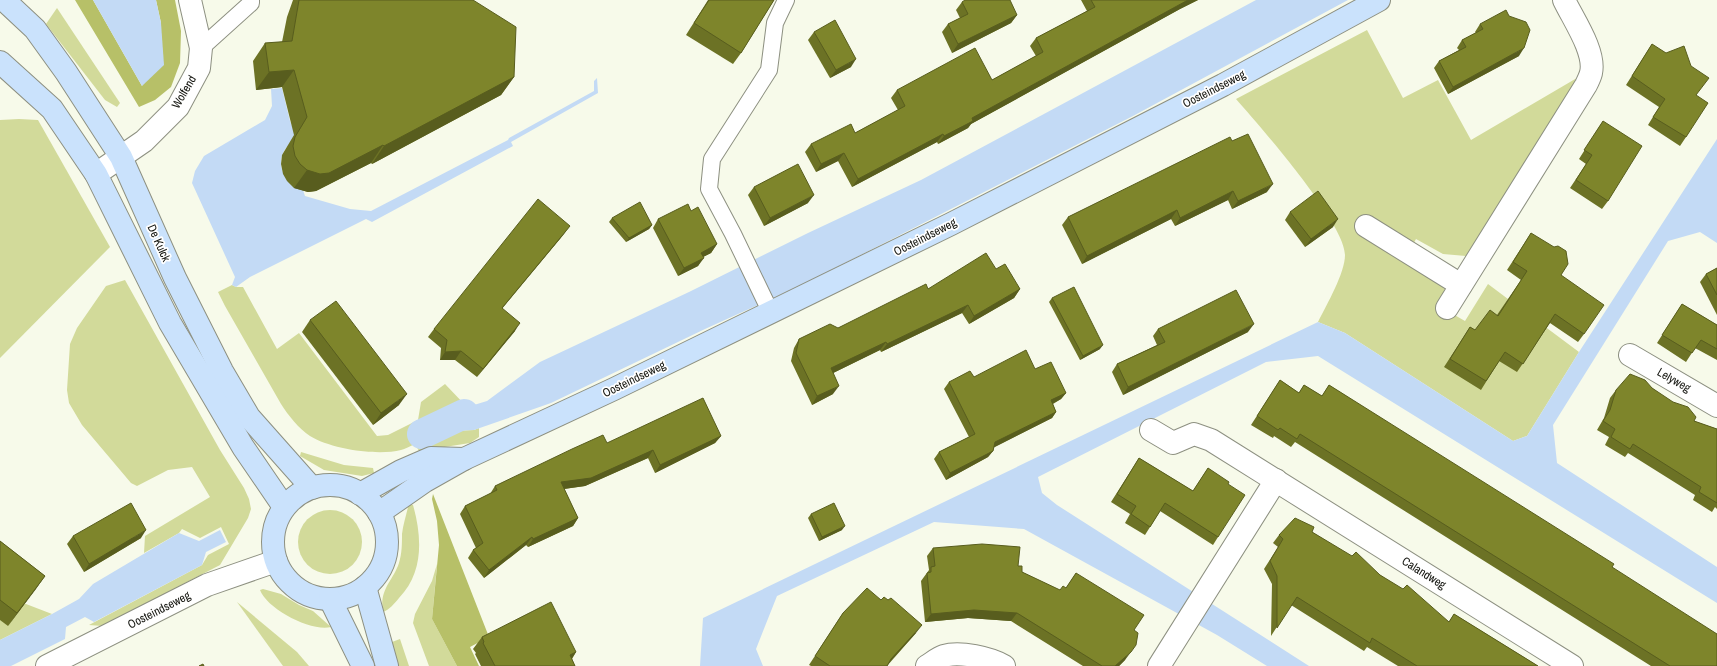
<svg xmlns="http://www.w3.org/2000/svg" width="1717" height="666" font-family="'Archivo Narrow',sans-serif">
<rect width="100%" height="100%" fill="#f7faea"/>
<g fill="#d2da9a">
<path d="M 57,8 L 120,103 L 117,107 L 105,100 L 46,24 Z"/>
<path d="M 1367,30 L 1403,98 L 1438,80 L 1471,140 L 1582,75 L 1466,256 L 1443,254 L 1416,239 L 1404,261 L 1443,287 L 1447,293 L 1444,309 L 1465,321 L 1488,284 L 1579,352 L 1527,436 L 1513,441 L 1345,333 L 1318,322 C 1327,304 1345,273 1345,255 C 1345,223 1259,125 1236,99 Z"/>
<path d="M 19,119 L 38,120 L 110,247 L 0,358 L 0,120 Z"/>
<path d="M 125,280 L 220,450 L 244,488 L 249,499 L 251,509 L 248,518 L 220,565 L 102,626 L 89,625 L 202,565 L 208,555 L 229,544 L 221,527 L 200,538 L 182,529 L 179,533 L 144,553 L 145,536 L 210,497 L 192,467 L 168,470 L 137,486 L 131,483 L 82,425 L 69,403 L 67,390 L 70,344 L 77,328 L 106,286 Z"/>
<path d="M 232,285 L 236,287 L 243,287 L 277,349 L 299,333 L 377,436 L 388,435 L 418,420 L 421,402 L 445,384 L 467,407 L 452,412 L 448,419 L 426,430 L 432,442 L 453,431 L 474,430 L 479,428 L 479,437 L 470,443 L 419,451 L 415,444 C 410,446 405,449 401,450 C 377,456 331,449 310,436 C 299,429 288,415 281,404 L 225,306 L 218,292 Z"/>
<path d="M 301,452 L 344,465 L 373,468 L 374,473 L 362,476 L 324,470 L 300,456 Z"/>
<path d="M 410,504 L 413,505 C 422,537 424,572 399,598 C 395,603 389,610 383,612 C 379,589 393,581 399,563 C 402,553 402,544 402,534 C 403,525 406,516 408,507 Z"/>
<circle cx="330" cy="542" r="32"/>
<path d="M 437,564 L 432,619 L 457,666 L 429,666 L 413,623 L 415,614 L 432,581 Z"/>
<path d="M 263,589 L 281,594 L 299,605 L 313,611 L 331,627 C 311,632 267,609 260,590 Z"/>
<path d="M 0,594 L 52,614 L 0,640 Z"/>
<path d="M 237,602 L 297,652 L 309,666 L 283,666 Z"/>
<path d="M 400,639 L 409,666 L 397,666 L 392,642 Z"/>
</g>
<g fill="#b7c068">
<path d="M 75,0 L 93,0 L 142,86 L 161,23 L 156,0 L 175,0 L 181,31 L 180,63 L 171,87 L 155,100 L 139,107 Z"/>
<path d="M 433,494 L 489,637 L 470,647 L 479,666 L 457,666 L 432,619 L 439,545 L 437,521 L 432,499 Z"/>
</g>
<g fill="#c3daf5">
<path d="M 93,0 L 156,0 L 161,23 L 164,65 L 142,86 Z"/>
<path d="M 1256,0 L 1348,0 L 1133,116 L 806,283 L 705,329 L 551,403 L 474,430 L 453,431 L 431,442 L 425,430 L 448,419 L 451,412 L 487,401 L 540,362 L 689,292 L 808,233 L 921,180 Z"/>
<path d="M 597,78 L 598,93 L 511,142 L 513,146 L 372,222 L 366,219 L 250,277 L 236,287 L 232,285 L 235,277 L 192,183 L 195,171 L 204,156 L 265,120 L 272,106 L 271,89 L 282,88 L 290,121 L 297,138 C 272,154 278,180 303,190 L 305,196 L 350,209 L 371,211 L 508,140 L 509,138 L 594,91 L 594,81 Z"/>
<path d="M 1717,139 L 1717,243 L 1700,232 L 1668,241 L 1553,425 L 1557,463 L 1717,567 L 1717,603 L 1318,356 L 1266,362 L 1038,477 L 1042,493 L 1057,505 L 1309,666 L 1267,666 L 1217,635 L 1024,529 L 934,522 L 777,596 L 756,649 L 763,666 L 700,666 L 703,618 L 1318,322 L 1345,333 L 1513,441 L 1527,436 L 1579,352 Z"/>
<path d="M 220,530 L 226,542 L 206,552 L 202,565 L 94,622 L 85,617 L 66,627 L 65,639 L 11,666 L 0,666 L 0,640 L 52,614 L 79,599 L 93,584 L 179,533 L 199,541 Z"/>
</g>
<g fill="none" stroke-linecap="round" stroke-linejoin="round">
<path stroke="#c3daf5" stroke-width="30" d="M 422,434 L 464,414"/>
<g stroke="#8d9081" stroke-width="18">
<g id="lane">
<path d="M 201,48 L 251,3 L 251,0"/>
<path d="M 771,313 L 733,234 L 709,189 L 712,159 L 769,70 L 775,23 L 786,0"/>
</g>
</g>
<g stroke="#8d9081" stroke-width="24">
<g id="street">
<path d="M 96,174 L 144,141 L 178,107 L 199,68 L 201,48 L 190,0"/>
<path d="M 1366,226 L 1461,285"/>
<path d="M 1447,308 L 1586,85 C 1588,81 1590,77 1591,73 C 1596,52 1573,19 1564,0"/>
<path d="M 1630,355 L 1717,406"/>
<path d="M 1151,430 L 1173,443 L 1194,434 L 1211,440 L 1572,666"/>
<path d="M 47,666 L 207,585 L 276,561"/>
<path d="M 927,666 C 932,663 938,658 944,656 C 960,651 990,658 1004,666"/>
<path d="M 1159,666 L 1276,480"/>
</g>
</g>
<g stroke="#8d9081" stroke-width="24">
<g id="secondary">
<path d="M 4,0 L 35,29 L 66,72 L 121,157 L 175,278 L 222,371 L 249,417 L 312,488"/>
<path d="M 0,62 L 52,109 L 96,174 L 170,323 L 243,447 L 284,507"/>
<circle cx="330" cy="542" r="57"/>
<path d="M 360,494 L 401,471 L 431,458 L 464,459"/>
<path d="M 379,513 L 425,481 L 464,459 L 614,389 L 951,224 L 1223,85 L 1379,0"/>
<path d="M 365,587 L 387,666"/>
<path d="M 330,599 L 363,666"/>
</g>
</g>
<use href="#lane" stroke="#fff" stroke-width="16"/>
<use href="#street" stroke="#fff" stroke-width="22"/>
<use href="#secondary" stroke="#cae2fc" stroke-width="22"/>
</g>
<g fill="#6c7225">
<path d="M 293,0 L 473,0 L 514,77 L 501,95 L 372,164 L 371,163 L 316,191 L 308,192 L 294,188 L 287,181 L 283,174 L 281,164 L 282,155 L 294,135 L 282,87 L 256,90 L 253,61 L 265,43 L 282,42 L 287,17 Z"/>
<path d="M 708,0 L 774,0 L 741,53 L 733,64 L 686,35 Z"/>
<path d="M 1081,0 L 1198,0 L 1180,9 L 971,124 L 968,128 L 938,144 L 937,142 L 852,187 L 838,161 L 816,172 L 805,152 L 811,144 L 855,133 L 898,110 L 891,98 L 897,90 L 992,80 L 1036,56 L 1030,46 L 1036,38 L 1087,11 Z"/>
<path d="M 962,2 L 1017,15 L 1011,23 L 952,53 L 942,32 L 948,24 L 960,18 L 956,10 Z"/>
<path d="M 1480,24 L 1519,56 L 1448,94 L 1434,68 L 1439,61 L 1459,50 L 1457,48 L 1462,40 L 1476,33 L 1475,32 Z"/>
<path d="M 814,32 L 851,67 L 830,78 L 808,40 Z"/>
<path d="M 1652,44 L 1696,95 L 1686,137 L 1680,146 L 1648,125 L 1659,107 L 1626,85 Z"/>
<path d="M 1603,121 L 1608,201 L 1602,209 L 1570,188 L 1586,164 L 1579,159 Z"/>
<path d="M 1232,141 L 1267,192 L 1232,209 L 1228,200 L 1175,226 L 1171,219 L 1082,264 L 1062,225 L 1068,217 Z"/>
<path d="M 754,187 L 808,203 L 764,226 L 748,195 Z"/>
<path d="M 691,211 L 717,244 L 711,253 L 703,257 L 698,266 L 678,276 L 653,228 L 658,219 Z"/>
<path d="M 1290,212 L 1333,227 L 1305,247 L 1285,220 Z"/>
<path d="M 612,218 L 652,225 L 649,229 L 626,242 L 609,222 Z"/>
<path d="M 1531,233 L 1561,275 L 1584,334 L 1578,342 L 1550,323 L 1517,372 L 1499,361 L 1481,390 L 1444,367 L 1470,327 L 1475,330 L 1497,315 L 1521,280 L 1507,270 Z"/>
<path d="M 564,234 L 502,308 L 515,331 L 477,377 L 455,360 L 440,360 L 441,348 L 428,337 L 434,329 Z"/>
<path d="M 1717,268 L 1717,315 L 1700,282 L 1706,274 Z"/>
<path d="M 996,269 L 1020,289 L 1014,298 L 969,324 L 962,313 L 881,352 L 880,350 L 833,373 L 833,394 L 812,405 L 791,361 L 794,348 L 799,339 L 838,328 L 928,289 Z"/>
<path d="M 1052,298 L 1100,349 L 1080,360 L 1049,302 Z"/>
<path d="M 1682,304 L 1717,325 L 1717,360 L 1695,348 L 1686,362 L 1657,343 Z"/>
<path d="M 310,320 L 399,405 L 373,425 L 302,332 Z"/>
<path d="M 1158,329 L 1248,332 L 1123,395 L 1112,372 L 1117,364 L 1157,345 L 1153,336 Z"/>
<path d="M 1035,369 L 1066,393 L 1061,399 L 1053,404 L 1056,412 L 1052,418 L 994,447 L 993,451 L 988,457 L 946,480 L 934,459 L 939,452 L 969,437 L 944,389 L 949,382 L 974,377 Z"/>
<path d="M 1280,380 L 1299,393 L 1304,385 L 1322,396 L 1329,385 L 1612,567 L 1717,666 L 1651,666 L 1295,442 L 1291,447 L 1274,436 L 1273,438 L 1251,425 Z"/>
<path d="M 1652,388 L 1694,421 L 1717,429 L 1717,509 L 1715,507 L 1712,512 L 1693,500 L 1695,495 L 1628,453 L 1625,457 L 1605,445 L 1609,437 L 1597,430 L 1604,418 L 1610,398 L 1616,390 Z"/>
<path d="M 721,436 L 715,443 L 655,473 L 648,458 L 585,486 L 564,489 L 578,518 L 573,526 L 528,547 L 526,545 L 484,578 L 468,558 L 473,550 L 476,548 L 460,514 L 465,506 L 490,494 L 495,486 L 607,443 Z"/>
<path d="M 1139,458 L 1193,491 L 1208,468 L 1228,484 L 1218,537 L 1213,545 L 1160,511 L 1145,535 L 1125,523 L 1130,514 L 1111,502 Z"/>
<path d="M 811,514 L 842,530 L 819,541 L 808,518 Z"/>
<path d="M 1312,532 L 1380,575 L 1449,622 L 1454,614 L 1538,666 L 1398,666 L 1367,647 L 1364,651 L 1291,605 L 1271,636 L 1272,584 L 1264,569 L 1278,547 L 1273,543 L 1279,535 Z"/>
<path d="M 73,536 L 141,538 L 84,572 L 67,544 Z"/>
<path d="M 0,541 L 45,576 L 8,626 L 0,620 Z"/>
<path d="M 933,548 L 1018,566 L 1022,572 L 1059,590 L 1066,588 L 1076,573 L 1134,630 L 1125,660 L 1119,666 L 1083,666 L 1011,621 L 968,618 L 925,622 L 921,581 L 929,570 L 927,556 Z"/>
<path d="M 843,613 L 916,633 L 887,666 L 811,666 L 809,665 Z"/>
<path d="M 482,637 L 576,652 L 572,659 L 575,666 L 481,666 L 475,654 L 476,653 L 473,649 Z"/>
</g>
<g fill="#585d1e">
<path d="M 1188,0 L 1198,0 L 1180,9 L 971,124 L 968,128 L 938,144 L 944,136 L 972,118 Z"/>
<path d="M 1017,15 L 1011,23 L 952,53 L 958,44 Z"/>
<path d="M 1524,48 L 1519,56 L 1448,94 L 1453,87 Z"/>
<path d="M 856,59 L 851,67 L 830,78 L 836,70 Z"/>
<path d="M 294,70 L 282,87 L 256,90 L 269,72 Z"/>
<path d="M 514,77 L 501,95 L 372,164 L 384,146 Z"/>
<path d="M 943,134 L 937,142 L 852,187 L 858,179 Z"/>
<path d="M 383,145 L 371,163 L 316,191 L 308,192 L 294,188 L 307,170 Z"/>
<path d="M 844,153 L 838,161 L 816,172 L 821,164 Z"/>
<path d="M 1273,184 L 1267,192 L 1232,209 L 1238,201 Z"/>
<path d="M 1233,191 L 1228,200 L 1175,226 L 1180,218 Z"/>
<path d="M 814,195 L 808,203 L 764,226 L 770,218 Z"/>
<path d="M 1177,210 L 1171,219 L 1082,264 L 1087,256 Z"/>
<path d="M 1338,219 L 1333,227 L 1305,247 L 1311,239 Z"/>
<path d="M 652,225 L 649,229 L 626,242 L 629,238 Z"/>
<path d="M 570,226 L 564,234 L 496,316 L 502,308 Z"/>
<path d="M 717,244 L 711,253 L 695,261 L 701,253 Z"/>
<path d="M 704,258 L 698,266 L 678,276 L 684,268 Z"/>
<path d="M 1020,289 L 1014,298 L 969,324 L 974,316 Z"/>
<path d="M 968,305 L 962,313 L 881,352 L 887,344 Z"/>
<path d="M 520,323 L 515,331 L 477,377 L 483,369 Z"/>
<path d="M 1254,324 L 1248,332 L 1123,395 L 1128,387 Z"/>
<path d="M 886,342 L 880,350 L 825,377 L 831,368 Z"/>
<path d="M 1103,345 L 1100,349 L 1080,360 L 1083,356 Z"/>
<path d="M 461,351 L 455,360 L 440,360 L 445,352 Z"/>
<path d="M 839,386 L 833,394 L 812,405 L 817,396 Z"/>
<path d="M 1066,393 L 1061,399 L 1046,407 L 1051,400 Z"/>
<path d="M 407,394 L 399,405 L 373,425 L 381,413 Z"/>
<path d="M 1056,412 L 1052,418 L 991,449 L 995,442 Z"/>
<path d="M 721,436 L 715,443 L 655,473 L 660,465 Z"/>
<path d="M 653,450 L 648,458 L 585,486 L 556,490 L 561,482 Z"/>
<path d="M 993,451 L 988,457 L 946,480 L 950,473 Z"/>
<path d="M 578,518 L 573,526 L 528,547 L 533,539 Z"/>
<path d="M 845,526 L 842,530 L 819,541 L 822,537 Z"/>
<path d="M 146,530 L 141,538 L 84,572 L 89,564 Z"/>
<path d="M 532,537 L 526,545 L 484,578 L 489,570 Z"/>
<path d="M 45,576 L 36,589 L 8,626 L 17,613 Z"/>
<path d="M 974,610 L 1017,613 L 1011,621 L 968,618 L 925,622 L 931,614 Z"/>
<path d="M 922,625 L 916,633 L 886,666 L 891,659 Z"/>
<path d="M 576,652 L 568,664 L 570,655 Z"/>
<path d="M 1131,652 L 1125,660 L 1119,666 L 1115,666 Z"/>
</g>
<g fill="#7e852b" stroke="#585d1e">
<path d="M 299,0 L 473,0 L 516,27 L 514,77 L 384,146 L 383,145 L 329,173 L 320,174 L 307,170 L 300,164 L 295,156 L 293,146 L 295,137 L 307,117 L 294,70 L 269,72 L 265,43 L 292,41 Z"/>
<path d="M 709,0 L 774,0 L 741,53 L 694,23 Z"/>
<path d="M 965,0 L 1010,0 L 1017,15 L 958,44 L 948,24 L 968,14 L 962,2 Z"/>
<path d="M 1091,0 L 1188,0 L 972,118 L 973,121 L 944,136 L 943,134 L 858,179 L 844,153 L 821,164 L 811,144 L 851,124 L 855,133 L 905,106 L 897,90 L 975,48 L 992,80 L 1043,52 L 1036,38 L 1095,7 Z"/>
<path d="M 1506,10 L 1509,16 L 1526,22 L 1530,30 L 1524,48 L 1453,87 L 1439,61 L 1466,47 L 1462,40 L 1483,29 L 1480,24 Z"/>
<path d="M 835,20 L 856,59 L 836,70 L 814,32 Z"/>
<path d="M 1652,44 L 1666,53 L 1684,46 L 1691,66 L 1709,78 L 1696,95 L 1708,103 L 1686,137 L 1653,117 L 1665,99 L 1632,76 Z"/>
<path d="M 1603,121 L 1642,146 L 1608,201 L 1576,180 L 1592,155 L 1584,150 Z"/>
<path d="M 1248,134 L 1273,184 L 1238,201 L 1233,191 L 1180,218 L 1177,210 L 1087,256 L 1068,217 L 1230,137 L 1232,141 Z"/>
<path d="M 798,164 L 814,195 L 770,218 L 754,187 Z"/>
<path d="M 1318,191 L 1338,219 L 1311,239 L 1290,212 Z"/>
<path d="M 538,199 L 570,226 L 502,308 L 520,323 L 483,369 L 461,351 L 445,352 L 447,340 L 434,329 Z"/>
<path d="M 640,202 L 652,225 L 629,238 L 612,218 Z"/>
<path d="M 688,204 L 691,211 L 698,207 L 717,244 L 701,253 L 704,258 L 684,268 L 658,219 Z"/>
<path d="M 1531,233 L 1554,247 L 1558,246 L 1566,251 L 1568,264 L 1561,275 L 1604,305 L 1584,334 L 1555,314 L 1523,364 L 1505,352 L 1486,381 L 1450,359 L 1470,327 L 1475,330 L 1490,310 L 1498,316 L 1527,271 L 1513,262 Z"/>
<path d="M 986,253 L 996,269 L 1005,264 L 1020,289 L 974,316 L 968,305 L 887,344 L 886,342 L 831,368 L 839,386 L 817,396 L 796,353 L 799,339 L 830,324 L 838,328 L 926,284 L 928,289 Z"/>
<path d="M 1717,268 L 1717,295 L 1706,274 Z"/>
<path d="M 1074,287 L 1103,345 L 1083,356 L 1052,298 Z"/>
<path d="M 1236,290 L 1254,324 L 1128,387 L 1117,364 L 1165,342 L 1158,329 Z"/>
<path d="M 336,301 L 407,394 L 381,413 L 310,320 Z"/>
<path d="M 1682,304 L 1717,325 L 1717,349 L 1701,340 L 1692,353 L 1662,335 Z"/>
<path d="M 1026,350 L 1035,369 L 1051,362 L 1066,393 L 1051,400 L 1056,412 L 995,442 L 993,451 L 950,473 L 939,452 L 975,434 L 949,382 L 970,371 L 974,377 Z"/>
<path d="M 1630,374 L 1645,380 L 1652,388 L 1673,402 L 1688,407 L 1696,417 L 1694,421 L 1717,429 L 1717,503 L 1699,492 L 1701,487 L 1633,444 L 1630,449 L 1611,437 L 1615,429 L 1603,421 L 1610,410 L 1616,390 Z"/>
<path d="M 1280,380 L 1299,393 L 1304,385 L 1322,396 L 1329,385 L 1614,564 L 1612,567 L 1717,634 L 1717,666 L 1670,666 L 1300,434 L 1297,439 L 1280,428 L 1278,430 L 1257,416 Z"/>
<path d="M 703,398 L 721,436 L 660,465 L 653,450 L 591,478 L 561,482 L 578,518 L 533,539 L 532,537 L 489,570 L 473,550 L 483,543 L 465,506 L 497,490 L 495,486 L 572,449 L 603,435 L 607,443 Z"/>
<path d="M 1139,458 L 1193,491 L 1208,468 L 1229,482 L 1228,484 L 1245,495 L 1218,537 L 1165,503 L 1150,527 L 1131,514 L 1136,506 L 1117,494 Z"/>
<path d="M 131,503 L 146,530 L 89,564 L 73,536 Z"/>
<path d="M 834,503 L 845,526 L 822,537 L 811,514 Z"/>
<path d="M 1295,518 L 1314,527 L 1312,532 L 1352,556 L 1356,552 L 1380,575 L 1403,589 L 1407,585 L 1449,622 L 1454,614 L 1538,666 L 1417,666 L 1372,638 L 1370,643 L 1297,597 L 1277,628 L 1277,576 L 1270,561 L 1283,539 L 1279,535 Z"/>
<path d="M 0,541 L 45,576 L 17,613 L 0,600 Z"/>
<path d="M 982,544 L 1020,547 L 1018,566 L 1022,566 L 1022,572 L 1060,590 L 1063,586 L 1066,588 L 1076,573 L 1144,615 L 1134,630 L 1138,633 L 1136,645 L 1131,652 L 1115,666 L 1102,666 L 1017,613 L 974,610 L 931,614 L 927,573 L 931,572 L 931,567 L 935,566 L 933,548 Z"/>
<path d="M 867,588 L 881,600 L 884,597 L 888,600 L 891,598 L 922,625 L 891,659 L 887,666 L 830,666 L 815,656 L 843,613 Z"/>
<path d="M 551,602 L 576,652 L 570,655 L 575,666 L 495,666 L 483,643 L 484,642 L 482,637 Z"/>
<path d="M 203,664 L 204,666 L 199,666 Z"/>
</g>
<g text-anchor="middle" stroke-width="3.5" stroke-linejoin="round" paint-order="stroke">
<g font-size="12" fill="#14150f" stroke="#fff">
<text transform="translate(1214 89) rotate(-27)" y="4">Oosteindseweg</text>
<text transform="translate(184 92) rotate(-59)" y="4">Wolfend</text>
<text transform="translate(925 237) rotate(-27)" y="4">Oosteindseweg</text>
<text transform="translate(159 243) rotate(66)" y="4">De Kulck</text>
<text transform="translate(634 379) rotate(-26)" y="4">Oosteindseweg</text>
<text transform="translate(1674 380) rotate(30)" y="4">Lelyweg</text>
<text transform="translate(1424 573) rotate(32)" y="4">Calandweg</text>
<text transform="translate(159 610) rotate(-27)" y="4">Oosteindseweg</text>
</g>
</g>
</svg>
